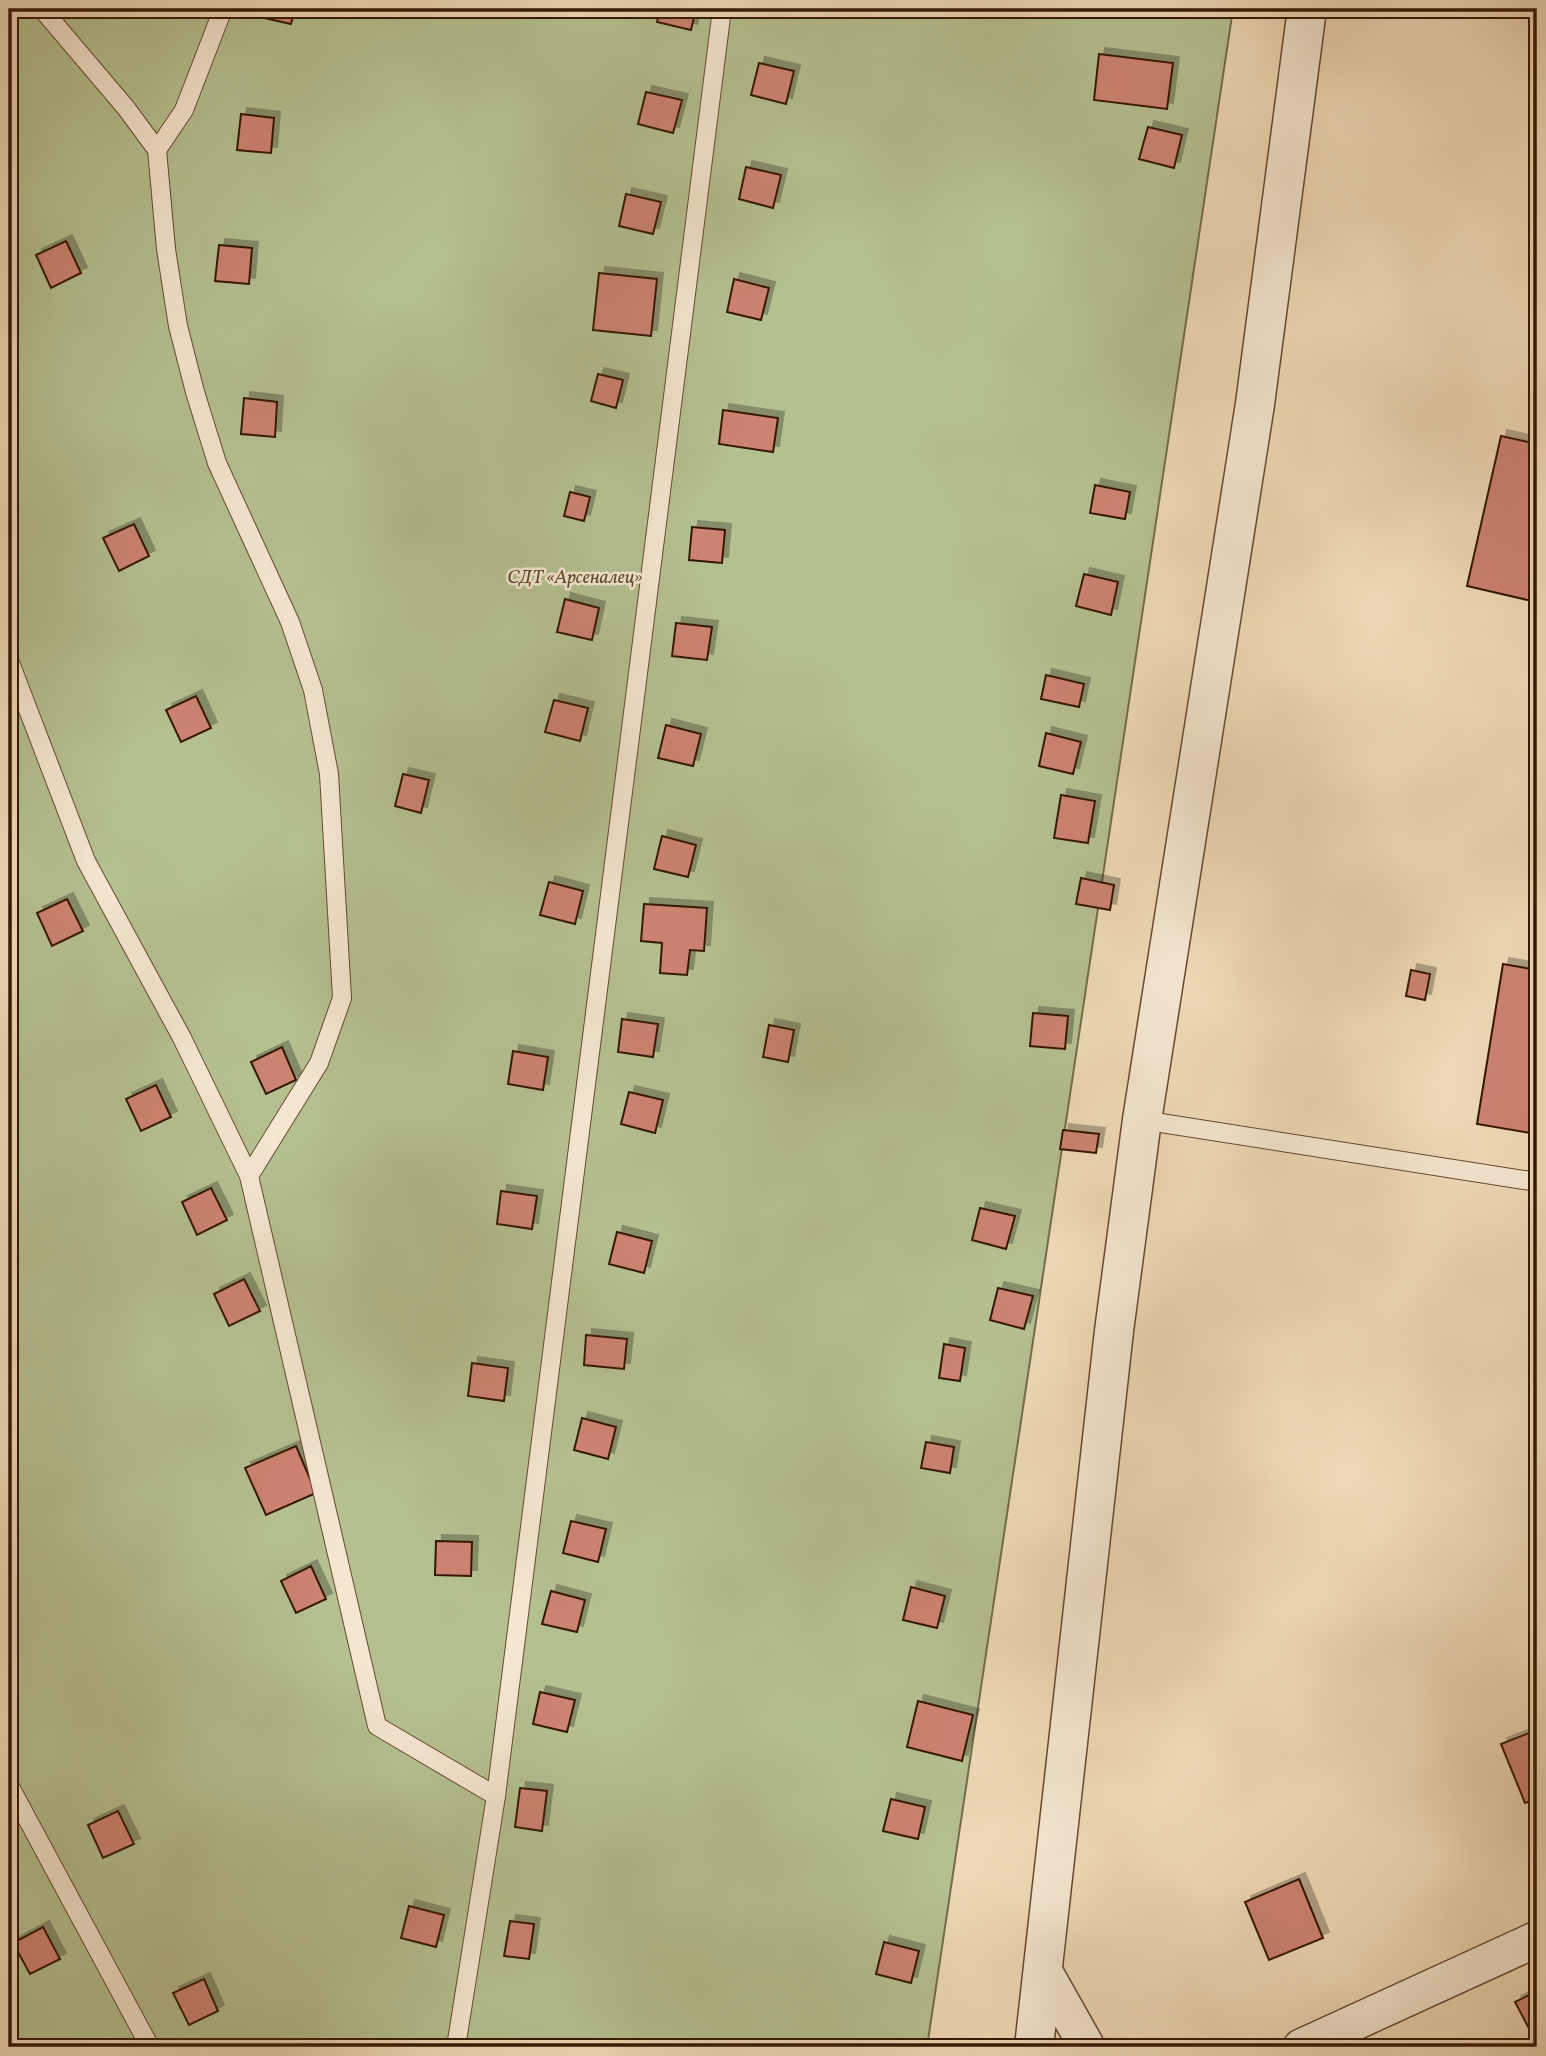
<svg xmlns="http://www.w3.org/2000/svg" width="1546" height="2056" font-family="Vollkorn,serif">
<defs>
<filter id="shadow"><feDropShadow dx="6" dy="-6" stdDeviation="0" flood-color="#0004"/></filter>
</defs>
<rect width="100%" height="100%" fill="#efd9b6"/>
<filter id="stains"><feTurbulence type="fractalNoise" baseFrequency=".00286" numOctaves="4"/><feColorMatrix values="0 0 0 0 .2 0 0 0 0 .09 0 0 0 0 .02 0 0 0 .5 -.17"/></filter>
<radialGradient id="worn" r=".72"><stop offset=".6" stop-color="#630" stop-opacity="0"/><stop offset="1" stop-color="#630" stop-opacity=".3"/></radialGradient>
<path fill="#b5c091" stroke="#756c4a" stroke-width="2" d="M 9,9 L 1233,9 L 927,2047 L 9,2047 Z"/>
<g fill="#cd8372" stroke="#351904" stroke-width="2" filter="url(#shadow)">
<path d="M 253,9 L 295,9 L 291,24 L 251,15 Z"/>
<path d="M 660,9 L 696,9 L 691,30 L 657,22 Z"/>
<path d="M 1099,54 L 1173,63 L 1167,109 L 1094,100 Z"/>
<path d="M 759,63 L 794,71 L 786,104 L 751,95 Z"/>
<path d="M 646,92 L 682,100 L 673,133 L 638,124 Z"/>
<path d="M 241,114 L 274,118 L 271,153 L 237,150 Z"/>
<path d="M 1148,127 L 1182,135 L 1174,168 L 1139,159 Z"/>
<path d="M 746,167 L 781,175 L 773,208 L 739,199 Z"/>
<path d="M 626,194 L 661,202 L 653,234 L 619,226 Z"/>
<path d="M 66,241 L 81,273 L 51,288 L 36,255 Z"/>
<path d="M 219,245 L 252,248 L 249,284 L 215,281 Z"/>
<path d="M 599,273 L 657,279 L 651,336 L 593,330 Z"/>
<path d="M 734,279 L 769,288 L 761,320 L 727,312 Z"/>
<path d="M 598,374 L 623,380 L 616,408 L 591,401 Z"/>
<path d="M 244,398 L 277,402 L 275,437 L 241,434 Z"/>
<path d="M 723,410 L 778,418 L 773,452 L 719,444 Z"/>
<path d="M 1501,436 L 1537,444 L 1537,576 L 1532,601 L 1467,586 Z"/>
<path d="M 1095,485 L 1130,492 L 1125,519 L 1090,513 Z"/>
<path d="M 570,492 L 590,497 L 584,521 L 564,516 Z"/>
<path d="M 134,524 L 149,556 L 119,571 L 103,538 Z"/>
<path d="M 692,527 L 725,530 L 722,563 L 689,560 Z"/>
<path d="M 1084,574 L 1118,582 L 1111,615 L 1076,606 Z"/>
<path d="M 565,599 L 599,608 L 592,640 L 557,632 Z"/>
<path d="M 676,623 L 712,627 L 707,660 L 672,656 Z"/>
<path d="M 1046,675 L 1084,684 L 1079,707 L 1041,699 Z"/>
<path d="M 196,696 L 211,728 L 181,742 L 166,710 Z"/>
<path d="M 554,700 L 588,708 L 580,741 L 545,732 Z"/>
<path d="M 666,725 L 701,734 L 693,766 L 658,758 Z"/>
<path d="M 1046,733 L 1081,742 L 1073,774 L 1039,766 Z"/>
<path d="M 403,774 L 429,780 L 421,813 L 395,806 Z"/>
<path d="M 1061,795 L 1095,801 L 1088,843 L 1054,838 Z"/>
<path d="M 662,836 L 696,845 L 688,877 L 654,869 Z"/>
<path d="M 1081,878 L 1114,885 L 1110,910 L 1076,904 Z"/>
<path d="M 549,882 L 583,891 L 575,924 L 540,915 Z"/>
<path d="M 67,899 L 83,931 L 52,946 L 37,913 Z"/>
<path d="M 644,904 L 707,908 L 704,951 L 690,950 L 687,975 L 660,973 L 662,943 L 641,941 Z"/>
<path d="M 1503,964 L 1537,970 L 1537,1134 L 1477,1124 Z"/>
<path d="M 1411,970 L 1430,974 L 1425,1000 L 1406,996 Z"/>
<path d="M 1033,1013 L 1068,1016 L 1065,1049 L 1030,1046 Z"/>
<path d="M 622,1019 L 658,1024 L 653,1057 L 618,1052 Z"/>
<path d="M 769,1025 L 794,1030 L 788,1062 L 763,1057 Z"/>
<path d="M 282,1047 L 296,1080 L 266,1094 L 251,1062 Z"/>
<path d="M 513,1051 L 548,1057 L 543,1090 L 508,1084 Z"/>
<path d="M 156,1085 L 171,1117 L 141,1131 L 126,1099 Z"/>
<path d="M 629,1092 L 663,1100 L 655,1133 L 621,1124 Z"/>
<path d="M 1063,1130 L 1099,1134 L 1096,1153 L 1060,1149 Z"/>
<path d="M 211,1188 L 227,1220 L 197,1235 L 182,1202 Z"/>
<path d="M 501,1191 L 537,1196 L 532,1229 L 497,1224 Z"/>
<path d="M 980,1208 L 1015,1216 L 1006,1249 L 972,1240 Z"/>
<path d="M 617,1232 L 652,1241 L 644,1273 L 609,1264 Z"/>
<path d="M 244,1279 L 260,1311 L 229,1326 L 214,1294 Z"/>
<path d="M 998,1288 L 1033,1296 L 1024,1329 L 990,1320 Z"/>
<path d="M 586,1335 L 627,1339 L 624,1369 L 584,1365 Z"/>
<path d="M 944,1344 L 965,1348 L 960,1381 L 939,1378 Z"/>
<path d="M 472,1363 L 508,1368 L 504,1401 L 468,1396 Z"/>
<path d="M 582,1418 L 616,1427 L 608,1459 L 574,1450 Z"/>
<path d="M 926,1442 L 954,1447 L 950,1473 L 921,1468 Z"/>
<path d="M 296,1446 L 316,1493 L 266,1515 L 245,1468 Z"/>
<path d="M 571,1521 L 606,1529 L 598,1562 L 563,1553 Z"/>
<path d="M 436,1541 L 472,1542 L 471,1576 L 435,1575 Z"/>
<path d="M 311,1566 L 326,1599 L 296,1613 L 281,1581 Z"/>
<path d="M 911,1587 L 945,1596 L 937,1628 L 903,1620 Z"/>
<path d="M 551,1591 L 585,1600 L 577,1632 L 542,1624 Z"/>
<path d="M 540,1692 L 575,1700 L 567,1732 L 533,1724 Z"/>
<path d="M 918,1701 L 973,1715 L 962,1761 L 907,1747 Z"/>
<path d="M 1537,1730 L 1537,1799 L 1525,1803 L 1501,1744 Z"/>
<path d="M 520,1788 L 547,1791 L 542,1831 L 515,1827 Z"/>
<path d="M 891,1799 L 925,1807 L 918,1839 L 883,1831 Z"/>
<path d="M 118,1811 L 134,1844 L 103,1858 L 88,1825 Z"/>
<path d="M 1299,1879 L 1323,1938 L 1269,1960 L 1245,1902 Z"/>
<path d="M 409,1906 L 444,1915 L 436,1947 L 401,1938 Z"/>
<path d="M 510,1921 L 534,1924 L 529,1959 L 504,1956 Z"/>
<path d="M 43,1927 L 60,1959 L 30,1974 L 13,1943 Z"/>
<path d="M 884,1942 L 919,1951 L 911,1983 L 876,1974 Z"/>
<path d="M 204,1979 L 218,2011 L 189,2025 L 173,1993 Z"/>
<path d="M 1537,1991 L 1537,2036 L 1534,2038 L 1515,2002 Z"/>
</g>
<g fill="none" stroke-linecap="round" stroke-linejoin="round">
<g stroke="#644930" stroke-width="20">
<g id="service">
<path d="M 42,9 L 126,108 L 157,150 L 166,249 L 178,326 L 195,392 L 217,463 L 290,622 L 313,690 L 329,774 L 342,998 L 319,1063 L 249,1176"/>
<path d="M 157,150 L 184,110 L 223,9"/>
<path d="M 9,660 L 86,861 L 182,1038 L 249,1176 L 377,1726 L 496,1796"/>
<path d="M 1142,1120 L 1537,1182"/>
<path d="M 9,1785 L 150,2047"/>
<path d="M 456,2047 L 496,1796 L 722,9"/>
</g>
</g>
<g stroke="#644930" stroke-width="38">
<g id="minor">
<path d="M 1042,1967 L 1087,2047"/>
<path d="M 1301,2047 L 1537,1939"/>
</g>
</g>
<g stroke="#644930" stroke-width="41">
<path id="tertiary" d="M 1034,2047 L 1114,1331 L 1142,1120 L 1255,404 L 1307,9"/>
</g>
<use href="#service" stroke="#f5e6d0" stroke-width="18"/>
<use href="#minor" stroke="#f5e6d0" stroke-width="35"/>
<use href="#tertiary" stroke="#f5e6d0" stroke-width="38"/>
</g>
<g text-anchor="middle" stroke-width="5" stroke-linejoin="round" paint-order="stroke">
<g font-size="19" font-style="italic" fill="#5b4b2e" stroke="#f5e6d0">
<text x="575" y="583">СДТ «Арсеналец»</text>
</g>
</g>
<rect width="1546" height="2056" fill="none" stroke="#efd9b6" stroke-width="35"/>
<rect x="10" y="10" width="1525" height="2035" fill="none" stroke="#351904" stroke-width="3.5"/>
<rect x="18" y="18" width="1511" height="2021" fill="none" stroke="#351904" stroke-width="2"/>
<rect width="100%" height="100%" filter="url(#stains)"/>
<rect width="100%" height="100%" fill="url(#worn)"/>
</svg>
